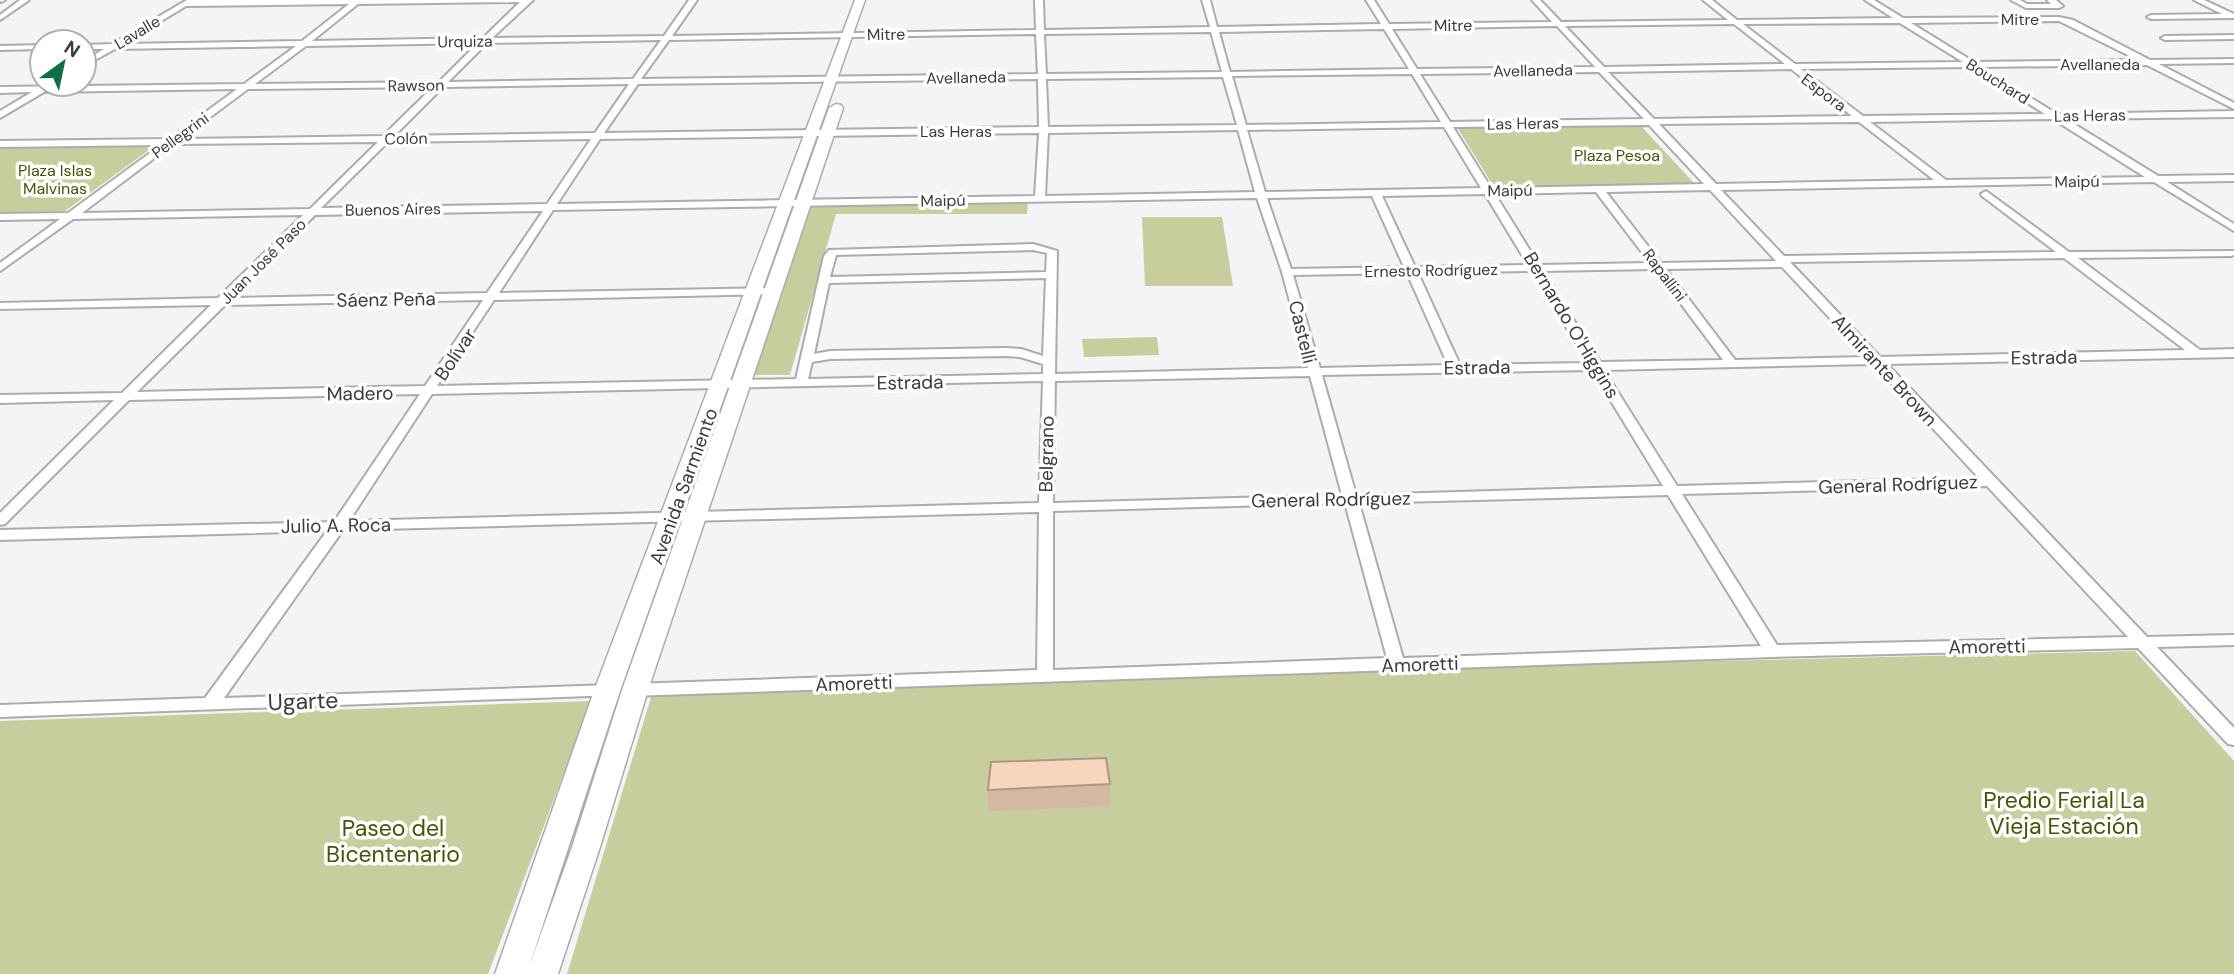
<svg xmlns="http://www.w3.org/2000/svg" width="2234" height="974" font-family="'DM Sans',sans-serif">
<rect width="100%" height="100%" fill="#f3f4f5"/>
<g fill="#c7cd9c">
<path d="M 1640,125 L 1694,183 L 1494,187 L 1457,127 Z"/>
<path d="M 156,145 L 65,211 L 0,213 L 0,146 Z"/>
<path d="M 1028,201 L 1027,214 L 836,214 L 790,375 L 750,375 L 808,204 Z"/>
<path d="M 1142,217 L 1222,217 L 1233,286 L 1145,286 Z"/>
<path d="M 1157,337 L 1159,355 L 1084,357 L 1082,339 Z"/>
<path d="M 2135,651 L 2234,761 L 2234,974 L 567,974 L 652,694 L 1045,677 Z"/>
<path d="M 591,701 L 488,974 L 0,974 L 0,721 Z"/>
</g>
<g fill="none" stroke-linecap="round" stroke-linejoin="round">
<g stroke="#abacad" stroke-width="4">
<g id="street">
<path d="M 0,0 L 5,0 L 1,2 Z"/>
<path d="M 20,0 L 29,0 L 0,20 L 0,15 Z"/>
<path d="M 187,0 L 533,0 L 492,38 L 664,36 L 689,0 L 697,0 L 672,36 L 1036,30 L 1035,0 L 1043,0 L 1044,30 L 1210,27 L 1202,0 L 1210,0 L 1217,27 L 1381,24 L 1366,0 L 1374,0 L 1389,24 L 1552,22 L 1532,0 L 1540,0 L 1561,22 L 1728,20 L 1703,0 L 1712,0 L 1737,20 L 1893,18 L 1865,0 L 1874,0 L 1903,18 L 2059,17 L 2073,20 L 2150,60 L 2234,59 L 2234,63 L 2159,64 L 2234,103 L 2234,109 L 2147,65 L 1981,67 L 2057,114 L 2234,111 L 2234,117 L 2066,119 L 2158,176 L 2234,175 L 2234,181 L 2167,182 L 2234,224 L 2234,231 L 2154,182 L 1721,190 L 1784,256 L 2056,252 L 1982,196 L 1981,194 L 1986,191 L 2069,252 L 2234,251 L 2234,255 L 2231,256 L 2078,258 L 2200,350 L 2234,349 L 2234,357 L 1887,364 L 2147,637 L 2234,635 L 2234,645 L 2157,647 L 2234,728 L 2234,745 L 2228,744 L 2138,648 L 1772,657 L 631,696 L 625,694 L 623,690 L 625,686 L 631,684 L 1037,670 L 1039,512 L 343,530 L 224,698 L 611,685 L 617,687 L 619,691 L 617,695 L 0,717 L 0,705 L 205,698 L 327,531 L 0,540 L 0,530 L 334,522 L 420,394 L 129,400 L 5,524 L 0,525 L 0,513 L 114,400 L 0,403 L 0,395 L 122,393 L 211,305 L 0,309 L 0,303 L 218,298 L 303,215 L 73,219 L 0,271 L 0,263 L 60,219 L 0,220 L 0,214 L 68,213 L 161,145 L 0,147 L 0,141 L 169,139 L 237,89 L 44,92 L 0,118 L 0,111 L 32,92 L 0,93 L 0,87 L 244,84 L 296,46 L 115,49 L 84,66 L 84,61 L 104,49 L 84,49 L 84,45 L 112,44 ZM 520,2 L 483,38 L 312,41 L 358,4 ZM 349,4 L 302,41 L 123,44 L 186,6 ZM 2059,21 L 2138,60 L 1974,62 L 1911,23 ZM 1900,23 L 1963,62 L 1795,64 L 1743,24 ZM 1734,24 L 1785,64 L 1604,67 L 1565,26 ZM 1557,26 L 1595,67 L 1417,69 L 1392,29 ZM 1384,29 L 1409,69 L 1230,72 L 1219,32 ZM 1211,32 L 1222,72 L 1046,74 L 1044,34 ZM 1036,34 L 1038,74 L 641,79 L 669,40 ZM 661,40 L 633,79 L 448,82 L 487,43 ZM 478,43 L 439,82 L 255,84 L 306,46 ZM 1970,67 L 2045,114 L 1863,116 L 1801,69 ZM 1791,69 L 1852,116 L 1654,119 L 1608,72 ZM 1599,72 L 1644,119 L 1450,122 L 1420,74 ZM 1412,74 L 1441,122 L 1246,125 L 1232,76 ZM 1223,77 L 1237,125 L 1048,127 L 1046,79 ZM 1038,79 L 1039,127 L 604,133 L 638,84 ZM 629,84 L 595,133 L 394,136 L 443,87 ZM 433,87 L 383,136 L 181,139 L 248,89 ZM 2053,119 L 2145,177 L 1946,180 L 1870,122 ZM 1859,122 L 1934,180 L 1716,184 L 1659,124 ZM 1649,125 L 1704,184 L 1491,188 L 1453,127 ZM 1444,127 L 1481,188 L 1265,192 L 1247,130 ZM 1238,130 L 1255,192 L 1045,196 L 1048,133 ZM 1039,133 L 1035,196 L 557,204 L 600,139 ZM 591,139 L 547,204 L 321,208 L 388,142 ZM 378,142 L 310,209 L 82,213 L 173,144 ZM 1710,190 L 1776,261 L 1661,263 L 1606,192 ZM 1596,192 L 1650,263 L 1539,265 L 1495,194 ZM 1485,194 L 1528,265 L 1415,267 L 1382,196 ZM 1372,196 L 1404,267 L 1291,269 L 1267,198 ZM 1257,198 L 1282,272 L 1308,368 L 1055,374 L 1057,251 L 1033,244 L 829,250 L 824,256 L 796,379 L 437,386 L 494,300 L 772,294 L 778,291 L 772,288 L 499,293 L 553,210 ZM 543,211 L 487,293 L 232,298 L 315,215 ZM 1033,250 L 1047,253 L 1046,272 L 830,277 L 836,255 ZM 2064,258 L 2185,350 L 1880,357 L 1790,262 ZM 1782,267 L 1866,357 L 1735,360 L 1666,269 ZM 1655,269 L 1723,360 L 1600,362 L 1543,271 ZM 1532,271 L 1588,363 L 1460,365 L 1418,273 ZM 1407,273 L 1448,365 L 1320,368 L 1293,275 ZM 1046,278 L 1043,356 L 1021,349 L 1006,348 L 830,351 L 814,354 L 829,283 ZM 483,300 L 425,386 L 137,392 L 225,305 ZM 1006,356 L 1020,357 L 1043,364 L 1043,374 L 808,379 L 812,362 L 830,359 ZM 1873,364 L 1979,478 L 1677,486 L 1604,370 ZM 1592,370 L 1663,486 L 1356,495 L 1322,375 ZM 1310,376 L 1342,495 L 1053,503 L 1055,381 ZM 1043,381 L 1039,503 L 349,521 L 432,394 ZM 1987,486 L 2128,637 L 1777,645 L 1682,494 ZM 1668,495 L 1761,646 L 1403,658 L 1359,503 ZM 1345,503 L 1387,658 L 1053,670 L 1053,511 Z"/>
<path d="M 2011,0 L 2020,0 L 2027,4 L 2051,4 L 2047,0 L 2056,0 L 2063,6 L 2059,8 L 2026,8 Z"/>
<path d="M 2194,0 L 2204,0 L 2234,14 L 2234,18 L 2151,19 L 2147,17 L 2151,15 L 2222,14 Z"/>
<path d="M 2234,35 L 2234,39 L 2165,40 L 2161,38 L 2165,36 Z"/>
<path d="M 42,45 L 42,49 L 0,50 L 0,46 Z"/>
</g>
</g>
<g stroke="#abacad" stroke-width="3">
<path id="secondary" d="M 855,0 L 865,0 L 620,691 L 529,967 L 572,847 L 622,690 L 829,108 L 836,104 L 841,105 L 843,108 L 648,690 L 600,847 L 558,974 L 495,974 L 594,691 Z"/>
</g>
<use href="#street" fill="#fff" fill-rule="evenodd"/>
<use href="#secondary" fill="#fff" fill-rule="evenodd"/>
</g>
<path fill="#d5b8a3" d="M 1110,784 L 1110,806 L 989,811 L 988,790 Z"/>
<path fill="#f8d6be" stroke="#ae9685" stroke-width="2" d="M 1106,758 L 1110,784 L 988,790 L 991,762 Z"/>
<g text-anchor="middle" stroke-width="7" stroke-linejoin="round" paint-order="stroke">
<g font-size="16" fill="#3c3c3c" stroke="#fff">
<text x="2020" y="25">Mitre</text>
<text transform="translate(1453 25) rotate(-1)" y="6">Mitre</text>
<text transform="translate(137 32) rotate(-31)" y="6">Lavalle</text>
<text transform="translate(886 34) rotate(-1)" y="6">Mitre</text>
<text transform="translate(465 41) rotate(-1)" y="6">Urquiza</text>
<text x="2100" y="70">Avellaneda</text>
<text transform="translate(1533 70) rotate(-1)" y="6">Avellaneda</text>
<text transform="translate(966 77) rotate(-1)" y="6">Avellaneda</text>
<text transform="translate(1998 81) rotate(32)" y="6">Bouchard</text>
<text transform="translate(416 85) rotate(-1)" y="6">Rawson</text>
<text transform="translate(1824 92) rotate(37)" y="6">Espora</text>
<text transform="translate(2090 115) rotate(-1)" y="6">Las Heras</text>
<text transform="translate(1523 123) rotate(-1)" y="6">Las Heras</text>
<text x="956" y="137">Las Heras</text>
<text transform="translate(180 135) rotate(-36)" y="6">Pellegrini</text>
<text transform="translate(406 138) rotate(-1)" y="6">Colón</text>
<text transform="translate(2077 181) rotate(-1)" y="6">Maipú</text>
<text transform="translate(1510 190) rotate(-1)" y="6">Maipú</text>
<text transform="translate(943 200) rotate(-1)" y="6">Maipú</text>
<text transform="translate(393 209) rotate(-1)" y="6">Buenos Aires</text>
<text transform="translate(263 261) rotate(-45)" y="6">Juan José Paso</text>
<text transform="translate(1431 270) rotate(-1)" y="6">Ernesto Rodríguez</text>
<text transform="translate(1665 275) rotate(53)" y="6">Rapallini</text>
</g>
<g font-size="16" fill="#4d5107" stroke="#fff">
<text x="1617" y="161">Plaza Pesoa</text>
<text x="55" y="176">Plaza Islas<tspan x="55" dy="18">Malvinas</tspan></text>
</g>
<g font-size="19" fill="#3c3c3c" stroke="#fff">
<text transform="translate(386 299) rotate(-1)" y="7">Sáenz Peña</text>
<text transform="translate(1572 325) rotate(59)" y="7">Bernardo O'Higgins</text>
<text transform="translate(1303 332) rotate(76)" y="7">Castelli</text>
<text transform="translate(455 354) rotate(-56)" y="7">Bolívar</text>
<text transform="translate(2044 357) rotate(-1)" y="7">Estrada</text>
<text transform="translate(1477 367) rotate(-1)" y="7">Estrada</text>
<text transform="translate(1885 370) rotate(47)" y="7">Almirante Brown</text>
<text transform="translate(910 382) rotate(-1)" y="7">Estrada</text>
<text transform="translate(360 393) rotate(-1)" y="7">Madero</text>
<text transform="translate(1046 454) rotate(-89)" y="7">Belgrano</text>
<text transform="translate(1898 484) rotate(-2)" y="7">General Rodríguez</text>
<text transform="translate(683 486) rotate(-70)" y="7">Avenida Sarmiento</text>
<text transform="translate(1331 499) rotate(-1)" y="7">General Rodríguez</text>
<text transform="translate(336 525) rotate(-1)" y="7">Julio A. Roca</text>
<text transform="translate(1987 646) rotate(-1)" y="7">Amoretti</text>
<text transform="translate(1420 664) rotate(-2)" y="7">Amoretti</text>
<text transform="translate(854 683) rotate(-2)" y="7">Amoretti</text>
</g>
<g font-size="23" fill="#3c3c3c" stroke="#fff">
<text transform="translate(303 701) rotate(-2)" y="8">Ugarte</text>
</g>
<g font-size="23" fill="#4d5107" stroke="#fff">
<text x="2064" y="808">Predio Ferial La<tspan x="2064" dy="26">Vieja Estación</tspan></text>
<text x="393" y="836">Paseo del<tspan x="393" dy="26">Bicentenario</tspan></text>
</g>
</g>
<g transform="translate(63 63) rotate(33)"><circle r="33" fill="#ffffff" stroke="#b1b1b1" stroke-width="2"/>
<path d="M0-5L12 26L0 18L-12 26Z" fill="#0d6f45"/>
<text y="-10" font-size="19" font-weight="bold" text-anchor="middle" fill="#3c3c3c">N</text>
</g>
</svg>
